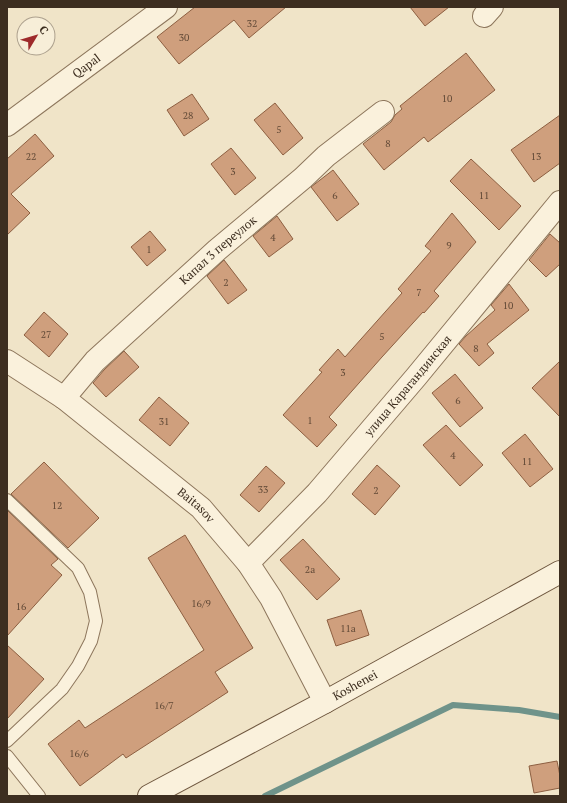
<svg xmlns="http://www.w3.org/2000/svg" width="567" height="803" font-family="'PT Serif',serif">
<rect width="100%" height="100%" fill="#f0e4c8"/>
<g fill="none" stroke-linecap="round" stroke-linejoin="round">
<path stroke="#6f938a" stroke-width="6" d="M 265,796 L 453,705 L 519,710 L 560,717"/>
</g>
<g fill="#cf9f7d" stroke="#8d5f41">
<path d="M 195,7 L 286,7 L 249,38 L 234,20 L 179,64 L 157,37 Z"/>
<path d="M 410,7 L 449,7 L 425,26 Z"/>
<path d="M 466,53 L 495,90 L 428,142 L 424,137 L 384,170 L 363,144 L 391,122 L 395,115 L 402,109 L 400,106 Z"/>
<path d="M 192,94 L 209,119 L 184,136 L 167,110 Z"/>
<path d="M 275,103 L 303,138 L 283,155 L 254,120 Z"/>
<path d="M 560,115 L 560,163 L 534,182 L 511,150 Z"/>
<path d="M 35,134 L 54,156 L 11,194 L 30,213 L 7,235 L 7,159 Z"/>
<path d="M 231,148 L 256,178 L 235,195 L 211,164 Z"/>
<path d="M 471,159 L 521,206 L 499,230 L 450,181 Z"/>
<path d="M 333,170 L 359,204 L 337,221 L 311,187 Z"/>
<path d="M 452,213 L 476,242 L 434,291 L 439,296 L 424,313 L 423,312 L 382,357 L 329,417 L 337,425 L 317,447 L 283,415 L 322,372 L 319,370 L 338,349 L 345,357 L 402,293 L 398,289 L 431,251 L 425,246 Z"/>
<path d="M 277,216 L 293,239 L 269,257 L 253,236 Z"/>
<path d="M 150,231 L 166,250 L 147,266 L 131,247 Z"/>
<path d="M 550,234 L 560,243 L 560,264 L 546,277 L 529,260 Z"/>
<path d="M 224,260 L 247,290 L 228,304 L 207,276 Z"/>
<path d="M 509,284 L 529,310 L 487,344 L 494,353 L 479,366 L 459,344 L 466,336 L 495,310 L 491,305 Z"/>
<path d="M 44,312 L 68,334 L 49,357 L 24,335 Z"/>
<path d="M 124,351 L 139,367 L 106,397 L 93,383 L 104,370 Z"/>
<path d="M 560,361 L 560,417 L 532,388 Z"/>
<path d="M 455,374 L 483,408 L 460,427 L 432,393 Z"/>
<path d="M 159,397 L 189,423 L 170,446 L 139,420 Z"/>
<path d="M 446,425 L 483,465 L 460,486 L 423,445 Z"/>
<path d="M 525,434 L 553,469 L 530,487 L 502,453 Z"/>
<path d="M 44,462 L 99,518 L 68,548 L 11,494 Z"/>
<path d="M 377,465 L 400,486 L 375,515 L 352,494 Z"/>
<path d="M 266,466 L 285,483 L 259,512 L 240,495 Z"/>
<path d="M 7,510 L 58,559 L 51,565 L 62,575 L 7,636 Z"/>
<path d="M 185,535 L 253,648 L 215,672 L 228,692 L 126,758 L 123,754 L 80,786 L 48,744 L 79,720 L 85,728 L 204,650 L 148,558 Z"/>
<path d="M 303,539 L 340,579 L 317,600 L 280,560 Z"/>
<path d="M 361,610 L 369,635 L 336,646 L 327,620 Z"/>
<path d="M 7,645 L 44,679 L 7,719 Z"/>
<path d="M 557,761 L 560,776 L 560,788 L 534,793 L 529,766 Z"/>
</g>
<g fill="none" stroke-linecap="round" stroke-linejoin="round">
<g stroke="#8d765c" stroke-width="14">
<g id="service">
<path d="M 7,500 L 78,568 L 90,592 L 96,621 L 91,641 L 78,666 L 62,689 L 7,741"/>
<path d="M 7,756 L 39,796"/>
</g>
</g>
<g stroke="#8d765c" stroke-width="24">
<g id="minor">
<path d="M 484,16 L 492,7"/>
<path id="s1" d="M 7,125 L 166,7"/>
<path id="s2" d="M 64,398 L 95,361 L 217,250 L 303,178 L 326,156 L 383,112"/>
<path id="s3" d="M 248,563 L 317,493 L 416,377 L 560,202"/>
</g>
</g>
<g stroke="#8d765c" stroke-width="24">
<g id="tertiary">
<path id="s4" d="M 7,361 L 64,398 L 201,508 L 248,563 L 271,598 L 325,702"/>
</g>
</g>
<g stroke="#6f573f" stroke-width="24">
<g id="secondary">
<path id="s5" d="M 149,796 L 325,702 L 560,572"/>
</g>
</g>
<use href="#service" stroke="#faf1dc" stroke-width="12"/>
<use href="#minor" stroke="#faf1dc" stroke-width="22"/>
<use href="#tertiary" stroke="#faf1dc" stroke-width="22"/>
<use href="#secondary" stroke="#faf1dc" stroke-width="22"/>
</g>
<g text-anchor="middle" stroke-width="3.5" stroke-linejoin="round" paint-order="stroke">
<g font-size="10" fill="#624a37">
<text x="252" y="27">32</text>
<text x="184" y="41">30</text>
<text x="447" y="102">10</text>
<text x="188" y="119">28</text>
<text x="279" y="133">5</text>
<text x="388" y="147">8</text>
<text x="31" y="160">22</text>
<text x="536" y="160">13</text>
<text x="233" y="175">3</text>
<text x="335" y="199">6</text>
<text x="484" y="199">11</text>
<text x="273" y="241">4</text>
<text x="449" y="249">9</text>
<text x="149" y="253">1</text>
<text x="226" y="286">2</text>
<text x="419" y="296">7</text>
<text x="508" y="309">10</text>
<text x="46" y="338">27</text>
<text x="382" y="340">5</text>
<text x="476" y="352">8</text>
<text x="343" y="376">3</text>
<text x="458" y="404">6</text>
<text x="310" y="424">1</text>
<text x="164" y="425">31</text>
<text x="453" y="459">4</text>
<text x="527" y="465">11</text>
<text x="263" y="493">33</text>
<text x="376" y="494">2</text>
<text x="57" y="509">12</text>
<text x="310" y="573">2а</text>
<text x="201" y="607">16/9</text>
<text x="21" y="610">16</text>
<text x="348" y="632">11а</text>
<text x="164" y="709">16/7</text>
<text x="79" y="757">16/6</text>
</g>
<g font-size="12" fill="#3d2e20" stroke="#f7eed8">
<text dy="4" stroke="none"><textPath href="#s1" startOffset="99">Qapal</textPath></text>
<text dy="4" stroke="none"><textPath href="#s2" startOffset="214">Капал 3 переулок</textPath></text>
<text dy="4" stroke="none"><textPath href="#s3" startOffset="239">улица Карагандинская</textPath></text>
<text dy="4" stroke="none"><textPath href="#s4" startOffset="238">Baitasov</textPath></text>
<text dy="4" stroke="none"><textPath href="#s5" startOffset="234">Koshenei</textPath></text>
</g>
</g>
<rect width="567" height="803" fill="none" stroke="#3d2e20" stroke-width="16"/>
<g transform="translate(36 36) rotate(52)"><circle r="19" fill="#f7eed8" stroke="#ada18e"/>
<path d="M0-3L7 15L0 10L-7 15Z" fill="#9e2a2b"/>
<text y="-6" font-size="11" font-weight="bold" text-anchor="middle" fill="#3d2e20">С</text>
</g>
</svg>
